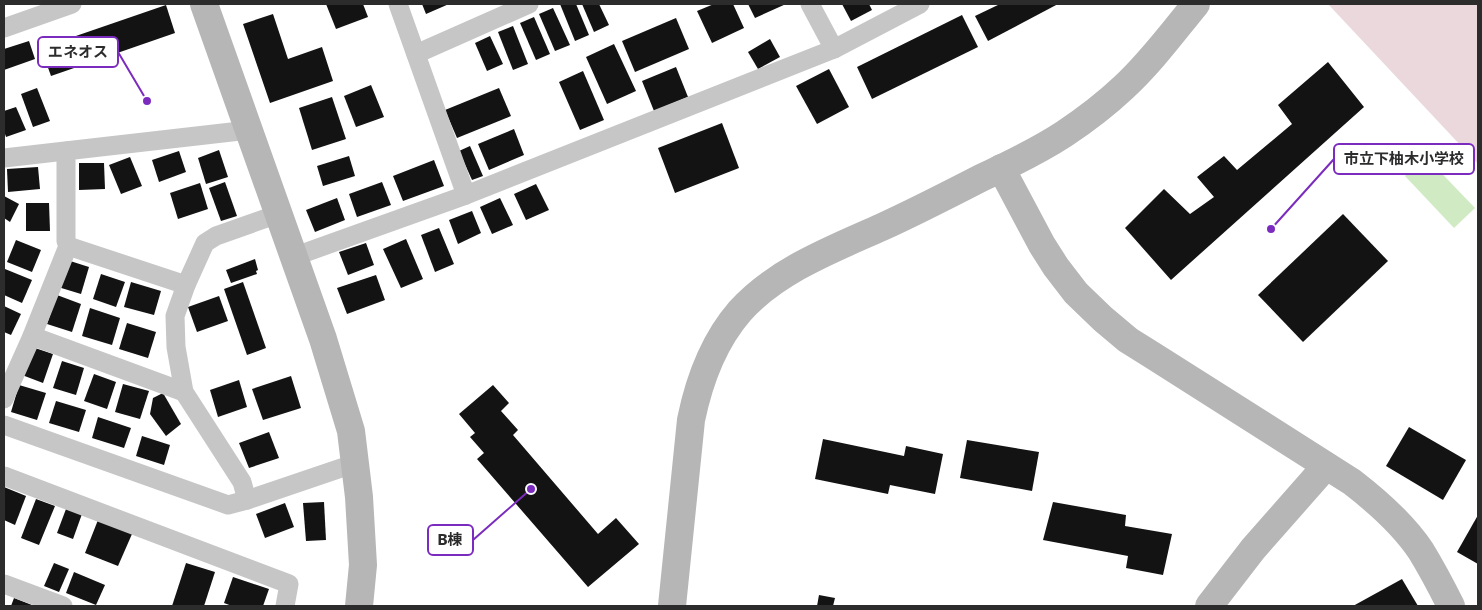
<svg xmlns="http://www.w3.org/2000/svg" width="1482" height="610" font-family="Commissioner,'Noto Sans JP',sans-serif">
<rect width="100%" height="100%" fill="#fff"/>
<path fill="#ead8dc" d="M 1328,4 L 1478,4 L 1478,164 Z"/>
<path fill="#d0ebc3" d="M 1426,157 L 1475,208 L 1454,228 L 1405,176 Z"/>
<g fill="#131313">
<path d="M 326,4 L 363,4 L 368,17 L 336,29 Z"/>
<path d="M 422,4 L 449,4 L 426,14 Z"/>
<path d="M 560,4 L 576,4 L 589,35 L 575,41 Z"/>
<path d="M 582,4 L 599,4 L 609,25 L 594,32 Z"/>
<path d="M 714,4 L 733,4 L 744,28 L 712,43 L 697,11 Z"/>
<path d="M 748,4 L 786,4 L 755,18 Z"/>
<path d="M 842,4 L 869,4 L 872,10 L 851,21 Z"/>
<path d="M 1000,4 L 1058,4 L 988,41 L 975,16 Z"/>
<path d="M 166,5 L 175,33 L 51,76 L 41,48 Z"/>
<path d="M 553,8 L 570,45 L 555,51 L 539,14 Z"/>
<path d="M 273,14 L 288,59 L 322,47 L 333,81 L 270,103 L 243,24 Z"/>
<path d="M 962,15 L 978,47 L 872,99 L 857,67 Z"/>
<path d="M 534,17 L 550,54 L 536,60 L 520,23 Z"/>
<path d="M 676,18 L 689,49 L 635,72 L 622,41 Z"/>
<path d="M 513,26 L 528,64 L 513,70 L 498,32 Z"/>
<path d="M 490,36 L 503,64 L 487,71 L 475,43 Z"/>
<path d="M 770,39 L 780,57 L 758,69 L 748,52 Z"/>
<path d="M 29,41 L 35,59 L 4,70 L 4,49 Z"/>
<path d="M 614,44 L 636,91 L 607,104 L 586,57 Z"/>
<path d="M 1328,62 L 1364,107 L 1171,280 L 1125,228 L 1164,189 L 1190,214 L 1214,197 L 1197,177 L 1224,156 L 1237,170 L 1292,124 L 1278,105 Z"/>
<path d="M 676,67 L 688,97 L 654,111 L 642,81 Z"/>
<path d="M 829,69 L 849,107 L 817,124 L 796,86 Z"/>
<path d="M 583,71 L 604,120 L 580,130 L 559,82 Z"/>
<path d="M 371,85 L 384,117 L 356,127 L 344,96 Z"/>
<path d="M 37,88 L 50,121 L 33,127 L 21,94 Z"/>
<path d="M 499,88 L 511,116 L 457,138 L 445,110 Z"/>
<path d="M 332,97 L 346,139 L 312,150 L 299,108 Z"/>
<path d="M 16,107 L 26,130 L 6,137 L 4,131 L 4,111 Z"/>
<path d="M 722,123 L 739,168 L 675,193 L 658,148 Z"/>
<path d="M 514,129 L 524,155 L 489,170 L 478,144 Z"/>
<path d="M 470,146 L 483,176 L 472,180 L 459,151 Z"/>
<path d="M 219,150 L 228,177 L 206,184 L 198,158 Z"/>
<path d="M 179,151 L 186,172 L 159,182 L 152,160 Z"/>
<path d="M 349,156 L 355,176 L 323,186 L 317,166 Z"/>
<path d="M 130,157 L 142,186 L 121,194 L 109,165 Z"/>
<path d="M 434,160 L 444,186 L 403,201 L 393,176 Z"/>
<path d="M 79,163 L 104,163 L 105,189 L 79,190 Z"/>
<path d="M 38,167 L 40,189 L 8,192 L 7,169 Z"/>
<path d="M 225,182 L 237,216 L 221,221 L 209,188 Z"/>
<path d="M 382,182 L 391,205 L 357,217 L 349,194 Z"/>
<path d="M 200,183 L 208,209 L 178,219 L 170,193 Z"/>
<path d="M 536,184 L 549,210 L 526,220 L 514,194 Z"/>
<path d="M 4,196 L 19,204 L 10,222 L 4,218 Z"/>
<path d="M 337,198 L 345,220 L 315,232 L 306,210 Z"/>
<path d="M 500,198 L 513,225 L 492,234 L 480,207 Z"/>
<path d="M 26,203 L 49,203 L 50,231 L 26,231 Z"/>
<path d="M 472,211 L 481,233 L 458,244 L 449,220 Z"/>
<path d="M 1343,214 L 1388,261 L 1303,342 L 1258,295 Z"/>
<path d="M 439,228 L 454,264 L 435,272 L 421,235 Z"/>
<path d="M 406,239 L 423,279 L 401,288 L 383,249 Z"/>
<path d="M 16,240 L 41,250 L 32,272 L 7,262 Z"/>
<path d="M 366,243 L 374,265 L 348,275 L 339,252 Z"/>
<path d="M 255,259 L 258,270 L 256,271 L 257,274 L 231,283 L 226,270 Z"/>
<path d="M 67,260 L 89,267 L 81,294 L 58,287 Z"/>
<path d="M 5,269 L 32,280 L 22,303 L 4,295 Z"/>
<path d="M 101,274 L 125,282 L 116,307 L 93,299 Z"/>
<path d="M 376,275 L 385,300 L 347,314 L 337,288 Z"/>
<path d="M 131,282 L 161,291 L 154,315 L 124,307 Z"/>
<path d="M 243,282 L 266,348 L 247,355 L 224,289 Z"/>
<path d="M 57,295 L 81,304 L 72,332 L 47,324 Z"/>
<path d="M 219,296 L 228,321 L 197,332 L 188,307 Z"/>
<path d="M 4,306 L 21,314 L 11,335 L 4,332 Z"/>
<path d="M 90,308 L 120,318 L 112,345 L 82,336 Z"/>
<path d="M 127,323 L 156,332 L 148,358 L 119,349 Z"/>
<path d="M 32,347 L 53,354 L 43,383 L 22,375 Z"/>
<path d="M 62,361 L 84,368 L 76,395 L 53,388 Z"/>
<path d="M 94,374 L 116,382 L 107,409 L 84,401 Z"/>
<path d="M 291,376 L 301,408 L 263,420 L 252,389 Z"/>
<path d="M 239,380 L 247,407 L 218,417 L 210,390 Z"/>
<path d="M 123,384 L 149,391 L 140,419 L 115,412 Z"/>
<path d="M 19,385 L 46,393 L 37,420 L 11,412 Z"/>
<path d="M 493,385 L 509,403 L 501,411 L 518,430 L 513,435 L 598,534 L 616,518 L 639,544 L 588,587 L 477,459 L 484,453 L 470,437 L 475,433 L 459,414 Z"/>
<path d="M 163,393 L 181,424 L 166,436 L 150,414 L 153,398 Z"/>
<path d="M 56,401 L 86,410 L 79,432 L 49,423 Z"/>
<path d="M 98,417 L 131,428 L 124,448 L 92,438 Z"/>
<path d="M 1409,427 L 1466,460 L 1443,500 L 1386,466 Z"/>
<path d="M 269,432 L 279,458 L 249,468 L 239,443 Z"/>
<path d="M 142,436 L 170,445 L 164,465 L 136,456 Z"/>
<path d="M 823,439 L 904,456 L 906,446 L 943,454 L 935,494 L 890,485 L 888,494 L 815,479 Z"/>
<path d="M 967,440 L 1039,452 L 1032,491 L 960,478 Z"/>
<path d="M 4,487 L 26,496 L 15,525 L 4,520 Z"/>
<path d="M 36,499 L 55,506 L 39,545 L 21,538 Z"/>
<path d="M 324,502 L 326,540 L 306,541 L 303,503 Z"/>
<path d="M 1053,502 L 1126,515 L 1125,526 L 1172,534 L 1163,575 L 1126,568 L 1128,556 L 1043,540 Z"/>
<path d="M 285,503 L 294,527 L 265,538 L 256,514 Z"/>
<path d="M 66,509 L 82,514 L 73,539 L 57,533 Z"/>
<path d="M 1478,515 L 1478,564 L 1457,552 Z"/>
<path d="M 98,520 L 132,534 L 118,566 L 85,553 Z"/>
<path d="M 54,563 L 69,569 L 59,592 L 44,586 Z"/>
<path d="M 186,563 L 215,572 L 204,606 L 172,606 Z"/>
<path d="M 74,572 L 105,585 L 96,605 L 66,593 Z"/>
<path d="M 233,577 L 269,589 L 263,606 L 232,606 L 224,603 Z"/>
<path d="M 1402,579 L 1418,606 L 1353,606 Z"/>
<path d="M 819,595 L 835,598 L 833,606 L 817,606 Z"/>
<path d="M 14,598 L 32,605 L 32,606 L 11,606 Z"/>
</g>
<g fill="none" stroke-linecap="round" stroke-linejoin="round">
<g stroke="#c6c6c6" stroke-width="19">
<path d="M 398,4 L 466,195"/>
<path d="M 810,4 L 834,49"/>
<path d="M 4,28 L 72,4"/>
<path d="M 416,54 L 529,4"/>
<path d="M 4,158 L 249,130"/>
<path d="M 68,246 L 186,285"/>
<path d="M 293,257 L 466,195 L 834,49 L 920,4"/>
<path d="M 32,336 L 184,392"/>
<path d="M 4,399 L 32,336 L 68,246 L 66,241 L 66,151"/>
<path d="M 4,425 L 228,505 L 247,500 L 356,463"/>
<path d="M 4,476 L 289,584 L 285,606"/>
<path d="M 247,500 L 242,482 L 184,392 L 176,347 L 175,316 L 186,285 L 205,243 L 216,236 L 278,214"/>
<path d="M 4,584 L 63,606"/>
</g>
<g stroke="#b6b6b6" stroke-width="28">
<path d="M 204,4 L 323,339 L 351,431 L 359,497 L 363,565 L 359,606"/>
<path d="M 1001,168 L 1042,245 L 1056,267 L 1076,293 L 1103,319 L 1128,340 L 1152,355 L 1352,482 C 1378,502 1403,524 1421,551 C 1432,569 1442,588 1451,606"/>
<path d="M 672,606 L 691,420 C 699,381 713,342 740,311 C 777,270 833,249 882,227 C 915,212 948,195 981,178 C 1009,165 1038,151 1064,134 C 1085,120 1106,104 1124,87 C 1151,62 1173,32 1196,4"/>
<path d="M 1209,606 L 1253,549 L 1326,466"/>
</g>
</g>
<path fill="none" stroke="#7b2cbf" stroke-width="2" d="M147 101L118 52M1271 229L1334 159M531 489L473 540"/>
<g fill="#7b2cbf" stroke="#fff" stroke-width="2">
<circle cx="147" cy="101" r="5"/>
<circle cx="1271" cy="229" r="5"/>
<circle cx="531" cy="489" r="5"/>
</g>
<g fill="#fff" stroke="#7b2cbf" stroke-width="2">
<rect x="38" y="37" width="80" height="30" rx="5"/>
<rect x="1334" y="144" width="140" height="30" rx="5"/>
<rect x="428" y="525" width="45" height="30" rx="5"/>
</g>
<g font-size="15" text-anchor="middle" font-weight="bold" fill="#2c2c2c">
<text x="78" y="57">エネオス</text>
<text x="1404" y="164">市立下柚木小学校</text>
<text x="450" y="545">B棟</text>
</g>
<rect width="1482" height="610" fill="none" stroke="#2c2c2c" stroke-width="10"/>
</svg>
